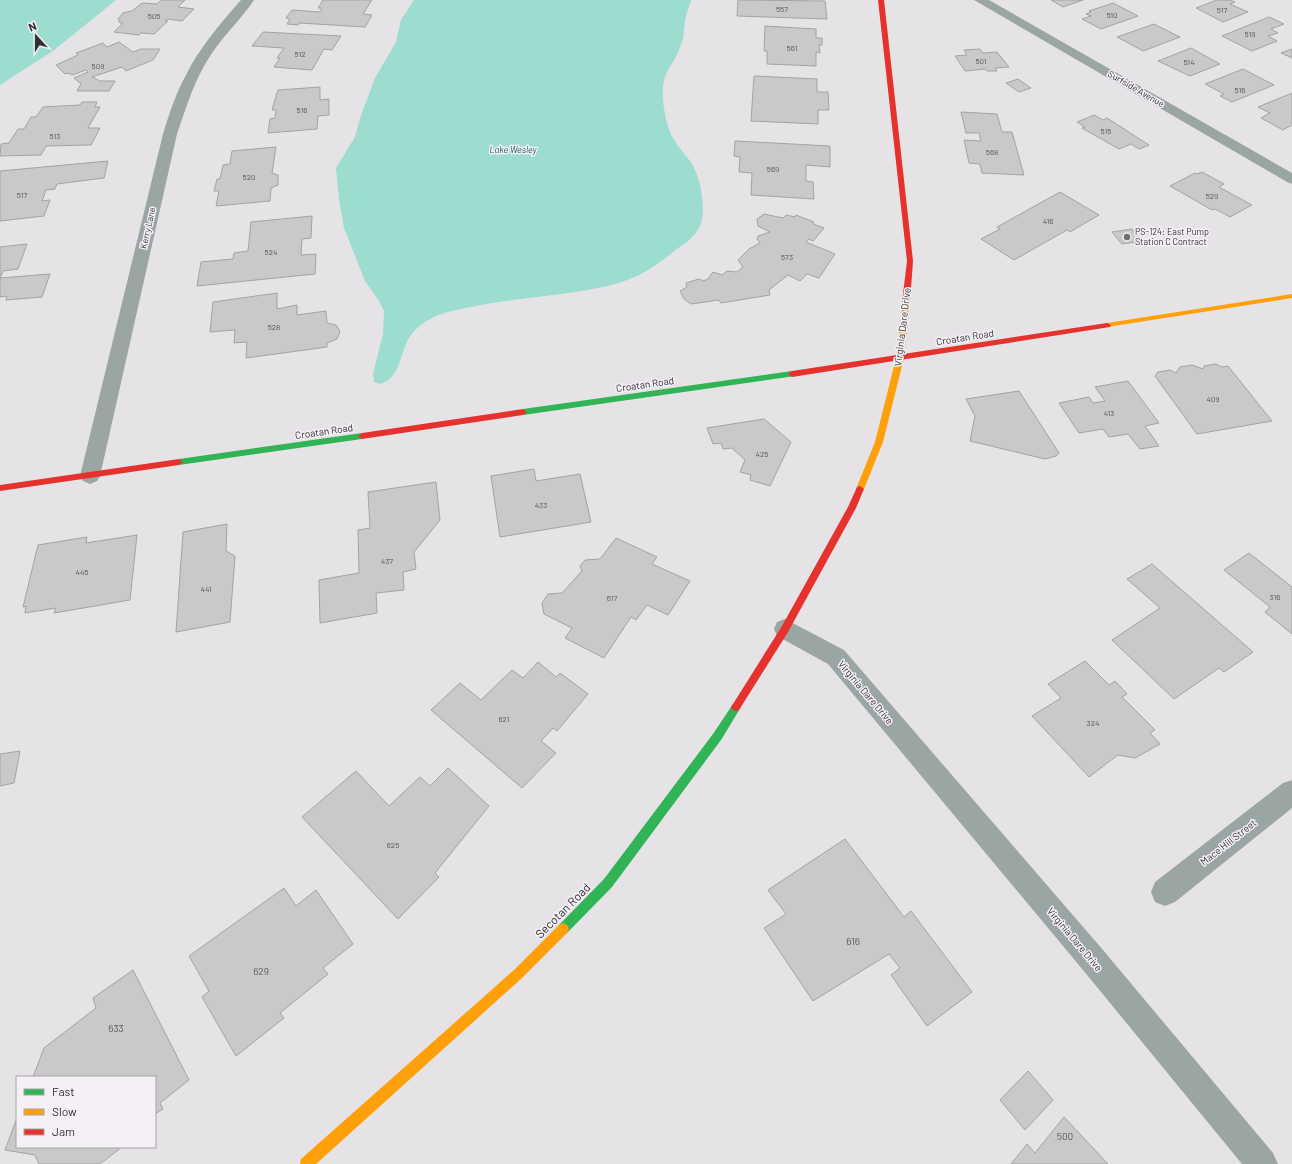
<svg xmlns="http://www.w3.org/2000/svg" width="1292" height="1164" font-family="Barlow,sans-serif">
<rect width="100%" height="100%" fill="#e6e3e6"/>
<g fill="#9cddd0">
<path d="M 0,0 L 116,0 L 53,51 L 0,85 Z"/>
<path d="M 414,0 L 691,0 C 689,7 686,14 685,21 C 684,29 684,38 681,45 C 672,70 661,70 663,100 C 664,111 667,127 672,136 C 677,146 684,153 690,161 C 700,175 705,202 702,219 C 700,233 688,241 677,249 C 662,261 645,274 627,280 C 613,286 597,288 582,291 C 539,298 495,300 452,311 C 434,315 413,326 406,344 C 399,360 399,377 381,384 L 374,382 L 373,374 L 383,334 L 384,311 L 379,301 L 365,281 L 344,228 L 339,200 L 336,168 L 355,137 L 361,115 L 375,78 L 396,42 L 401,20 Z"/>
</g>
<g fill="#cac9ca" stroke="#a4a2a4">
<path d="M 161,0 L 185,0 L 178,7 L 194,9 L 182,21 L 167,19 L 165,21 L 168,21 L 154,34 L 141,33 L 139,35 L 114,32 L 123,23 L 120,23 L 118,19 L 123,13 L 132,11 L 142,3 L 157,4 Z"/>
<path d="M 323,0 L 372,0 L 363,14 L 372,15 L 365,27 L 299,23 L 298,25 L 287,24 L 290,19 L 286,18 L 292,10 L 320,12 L 322,8 L 318,8 Z"/>
<path d="M 738,0 L 825,1 L 827,19 L 737,16 Z"/>
<path d="M 1051,0 L 1083,0 L 1063,7 Z"/>
<path d="M 1217,0 L 1230,0 L 1235,2 L 1230,4 L 1248,12 L 1223,22 L 1196,8 Z"/>
<path d="M 1113,3 L 1138,16 L 1101,29 L 1082,19 L 1091,16 L 1086,14 L 1091,12 L 1089,11 Z"/>
<path d="M 1269,17 L 1284,24 L 1271,29 L 1278,33 L 1268,36 L 1277,41 L 1252,51 L 1222,36 Z"/>
<path d="M 1154,24 L 1180,37 L 1143,51 L 1117,37 Z"/>
<path d="M 765,26 L 816,29 L 816,38 L 822,38 L 822,45 L 819,45 L 820,53 L 816,52 L 816,66 L 767,64 L 767,51 L 764,51 Z"/>
<path d="M 263,32 L 341,36 L 332,50 L 324,49 L 312,70 L 274,67 L 280,58 L 277,58 L 284,48 L 252,46 Z"/>
<path d="M 119,42 L 133,52 L 141,49 L 160,49 L 153,60 L 126,71 L 122,67 L 92,77 L 100,81 L 115,81 L 109,91 L 77,91 L 81,84 L 74,78 L 88,72 L 86,70 L 72,75 L 68,73 L 65,74 L 56,65 L 78,55 L 76,53 L 103,43 L 107,47 Z"/>
<path d="M 1191,48 L 1220,64 L 1190,76 L 1158,61 Z"/>
<path d="M 980,49 L 983,53 L 997,52 L 1009,67 L 995,68 L 997,71 L 987,71 L 985,69 L 965,71 L 955,56 L 967,55 L 964,50 Z"/>
<path d="M 1292,49 L 1292,58 L 1281,53 Z"/>
<path d="M 1243,69 L 1274,85 L 1232,102 L 1220,96 L 1224,94 L 1205,84 Z"/>
<path d="M 754,76 L 817,79 L 817,92 L 828,92 L 829,110 L 818,110 L 818,124 L 751,121 Z"/>
<path d="M 1018,79 L 1031,88 L 1019,92 L 1006,83 Z"/>
<path d="M 320,87 L 320,100 L 329,99 L 329,115 L 318,116 L 317,129 L 268,133 L 270,119 L 275,118 L 276,110 L 272,110 L 278,90 Z"/>
<path d="M 1292,93 L 1292,125 L 1283,130 L 1261,118 L 1270,113 L 1258,107 Z"/>
<path d="M 82,102 L 97,102 L 95,107 L 100,107 L 88,128 L 100,128 L 91,145 L 46,146 L 41,155 L 0,156 L 1,144 L 9,143 L 18,129 L 24,129 L 31,117 L 36,117 L 43,107 L 80,105 Z"/>
<path d="M 961,112 L 997,114 L 1002,132 L 1012,132 L 1024,175 L 982,173 L 980,164 L 969,163 L 964,140 L 981,141 L 979,133 L 966,133 Z"/>
<path d="M 1094,115 L 1103,120 L 1107,118 L 1149,145 L 1139,149 L 1131,144 L 1119,149 L 1082,128 L 1085,127 L 1077,122 Z"/>
<path d="M 735,141 L 830,146 L 830,167 L 806,165 L 806,181 L 813,182 L 814,199 L 751,195 L 752,173 L 739,172 L 740,157 L 734,156 Z"/>
<path d="M 276,147 L 272,173 L 278,175 L 278,185 L 271,188 L 270,201 L 216,206 L 219,191 L 214,191 L 217,179 L 220,179 L 223,165 L 230,164 L 232,151 Z"/>
<path d="M 108,161 L 104,178 L 57,184 L 55,189 L 46,190 L 42,201 L 50,200 L 44,216 L 0,221 L 0,171 Z"/>
<path d="M 1202,172 L 1224,184 L 1219,187 L 1252,205 L 1230,217 L 1215,209 L 1212,210 L 1170,186 L 1195,173 L 1197,174 Z"/>
<path d="M 1060,192 L 1099,215 L 1070,232 L 1067,230 L 1014,260 L 981,239 L 1000,229 L 997,227 Z"/>
<path d="M 764,214 L 783,218 L 786,215 L 795,217 L 796,215 L 814,222 L 813,224 L 824,228 L 813,241 L 809,239 L 806,242 L 835,254 L 819,278 L 807,274 L 800,281 L 788,275 L 769,290 L 770,295 L 721,303 L 719,300 L 691,304 L 684,299 L 680,291 L 687,287 L 686,283 L 699,279 L 703,281 L 708,279 L 713,272 L 722,275 L 727,271 L 737,272 L 743,267 L 738,260 L 749,249 L 760,243 L 757,239 L 758,236 L 770,232 L 758,226 L 757,219 Z"/>
<path d="M 312,216 L 311,238 L 302,239 L 301,255 L 316,254 L 315,274 L 197,286 L 201,262 L 233,259 L 234,253 L 248,251 L 251,222 Z"/>
<path d="M 1132,229 L 1142,241 L 1122,244 L 1112,232 Z"/>
<path d="M 27,244 L 18,269 L 3,271 L 0,278 L 50,274 L 42,297 L 6,300 L 7,296 L 0,297 L 0,247 Z"/>
<path d="M 277,293 L 277,309 L 297,305 L 297,315 L 326,311 L 327,323 L 336,325 L 340,331 L 337,339 L 327,343 L 327,347 L 246,358 L 247,342 L 234,343 L 235,330 L 210,332 L 213,302 Z"/>
<path d="M 1216,364 L 1222,367 L 1228,366 L 1272,421 L 1197,434 L 1155,376 L 1158,372 L 1170,370 L 1176,373 L 1180,367 L 1192,365 L 1203,369 L 1204,366 Z"/>
<path d="M 1128,381 L 1159,423 L 1145,426 L 1159,446 L 1140,449 L 1128,434 L 1109,437 L 1103,429 L 1079,433 L 1059,403 L 1089,397 L 1093,403 L 1105,401 L 1095,387 Z"/>
<path d="M 1019,391 L 1059,453 L 1056,456 L 1045,459 L 970,441 L 975,416 L 966,399 Z"/>
<path d="M 764,419 L 791,442 L 770,486 L 750,480 L 751,475 L 740,472 L 745,460 L 732,448 L 723,449 L 721,443 L 713,444 L 707,428 Z"/>
<path d="M 534,469 L 536,481 L 580,474 L 591,522 L 500,537 L 491,476 Z"/>
<path d="M 436,482 L 440,520 L 414,552 L 416,569 L 403,572 L 404,590 L 376,593 L 377,613 L 320,623 L 319,580 L 359,573 L 358,530 L 370,528 L 368,492 Z"/>
<path d="M 227,524 L 226,551 L 235,556 L 230,622 L 176,632 L 183,532 Z"/>
<path d="M 137,535 L 130,600 L 54,613 L 56,608 L 25,613 L 26,606 L 23,607 L 38,545 L 87,537 L 86,543 Z"/>
<path d="M 616,538 L 657,557 L 652,564 L 690,581 L 668,615 L 647,605 L 636,620 L 631,617 L 604,658 L 565,638 L 572,628 L 544,614 L 542,603 L 548,594 L 562,593 L 582,571 L 580,566 L 585,560 L 600,559 Z"/>
<path d="M 1249,553 L 1292,587 L 1292,634 L 1265,612 L 1270,607 L 1224,570 Z"/>
<path d="M 1152,564 L 1253,652 L 1224,672 L 1219,668 L 1174,699 L 1112,640 L 1160,608 L 1127,579 Z"/>
<path d="M 1085,661 L 1109,685 L 1115,681 L 1127,694 L 1122,697 L 1155,730 L 1150,733 L 1160,744 L 1135,758 L 1118,755 L 1089,777 L 1032,716 L 1061,698 L 1048,684 Z"/>
<path d="M 538,662 L 556,677 L 560,673 L 588,694 L 557,731 L 553,728 L 541,741 L 556,753 L 522,788 L 431,710 L 460,683 L 481,700 L 512,670 L 523,678 Z"/>
<path d="M 20,751 L 14,783 L 0,786 L 0,754 Z"/>
<path d="M 448,768 L 489,806 L 435,873 L 439,877 L 398,919 L 302,817 L 356,771 L 389,806 L 420,777 L 430,786 Z"/>
<path d="M 845,839 L 904,917 L 911,911 L 972,992 L 927,1026 L 891,975 L 900,968 L 889,954 L 813,1001 L 764,928 L 786,914 L 768,890 Z"/>
<path d="M 284,888 L 296,906 L 316,890 L 353,944 L 323,968 L 328,974 L 280,1013 L 284,1018 L 236,1056 L 202,997 L 209,991 L 189,956 Z"/>
<path d="M 133,970 L 189,1080 L 160,1103 L 163,1109 L 155,1114 L 155,1077 L 33,1077 L 44,1048 L 96,1008 L 93,998 Z"/>
<path d="M 1028,1071 L 1053,1100 L 1025,1130 L 1000,1100 Z"/>
<path d="M 1064,1117 L 1108,1164 L 1011,1164 L 1027,1144 L 1035,1153 Z"/>
<path d="M 17,1118 L 17,1147 L 122,1147 L 100,1164 L 39,1164 L 35,1155 L 5,1150 Z"/>
</g>
<g fill="none" stroke-linecap="round" stroke-linejoin="round">
<g fill="#9ba6a4" fill-rule="evenodd">
<path d="M 241,0 L 254,0 C 242,18 225,34 212,53 C 195,78 187,105 177,134 L 100,476 L 97,481 L 90,484 L 83,481 L 80,476 L 163,134 C 169,115 175,95 185,77 C 199,48 220,24 241,0 Z"/>
<path d="M 974,0 L 989,0 L 1292,173 L 1292,184 L 1287,182 Z"/>
<path d="M 785,619 L 844,650 L 1103,950 L 1273,1153 L 1278,1164 L 1242,1164 L 1083,970 L 828,664 L 777,636 L 774,629 L 777,622 Z"/>
<path d="M 1292,780 L 1292,808 L 1175,902 L 1165,906 L 1155,902 L 1151,892 L 1155,882 L 1283,783 Z"/>
</g>
<g fill="#30b455" fill-rule="evenodd">
<path d="M 792,371 L 796,374 L 795,376 L 523,415 L 519,412 L 523,409 Z"/>
<path d="M 362,433 L 366,436 L 362,439 L 179,465 L 175,462 L 179,459 Z"/>
<path d="M 736,703 L 739,704 L 741,707 L 721,740 L 612,887 L 567,933 L 563,935 L 559,933 L 557,929 L 559,925 L 604,879 L 713,734 L 733,704 Z"/>
</g>
<g fill="#ff9f0a" fill-rule="evenodd">
<path d="M 1292,294 L 1292,298 L 1107,327 L 1103,325 L 1107,323 Z"/>
<path d="M 903,300 L 906,300 L 910,302 L 904,358 L 883,442 L 864,489 L 860,492 L 856,489 L 875,442 L 896,358 Z"/>
<path d="M 563,923 L 567,925 L 569,929 L 567,933 L 522,978 L 316,1164 L 300,1164 L 301,1159 L 514,970 L 559,925 Z"/>
</g>
<g fill="#e5322d" fill-rule="evenodd">
<path d="M 878,0 L 884,0 L 913,261 L 910,302 L 906,304 L 902,302 L 907,261 Z"/>
<path d="M 1107,323 L 1111,325 L 1110,327 L 792,377 L 788,374 L 792,371 Z"/>
<path d="M 523,409 L 527,412 L 523,415 L 362,439 L 358,436 L 362,433 Z"/>
<path d="M 179,459 L 183,462 L 179,465 L 0,491 L 0,485 Z"/>
<path d="M 860,486 L 864,489 L 856,508 L 788,632 L 739,710 L 736,711 L 733,710 L 731,707 L 733,704 L 782,626 L 848,507 L 857,487 Z"/>
</g>
</g>
<circle fill="#716f71" stroke="#f4f0f5" stroke-width="1.5" cx="1127" cy="237" r="4"/>
<g text-anchor="middle" stroke-width="3" stroke-linejoin="round" paint-order="stroke">
<g font-size="8" fill="#585758">
<text x="782" y="12">557</text>
<text x="1222" y="13">517</text>
<text x="1112" y="18">510</text>
<text x="154" y="19">505</text>
<text x="1250" y="37">519</text>
<text x="792" y="51">561</text>
<text x="300" y="57">512</text>
<text x="981" y="64">501</text>
<text x="1189" y="65">514</text>
<text x="98" y="69">509</text>
<text x="1240" y="93">516</text>
<text x="302" y="113">516</text>
<text x="1106" y="134">515</text>
<text x="55" y="139">513</text>
<text x="992" y="155">568</text>
<text x="773" y="172">569</text>
<text x="249" y="180">520</text>
<text x="22" y="198">517</text>
<text x="1212" y="199">529</text>
<text x="1048" y="224">416</text>
<text x="271" y="255">524</text>
<text x="787" y="260">573</text>
<text x="274" y="330">528</text>
<text x="1213" y="402">409</text>
<text x="1109" y="416">413</text>
<text x="762" y="457">425</text>
<text x="541" y="508">433</text>
<text x="387" y="564">437</text>
<text x="82" y="575">445</text>
<text x="206" y="592">441</text>
<text x="1275" y="600">316</text>
<text x="612" y="601">617</text>
<text x="504" y="722">621</text>
<text x="1093" y="726">324</text>
<text x="393" y="848">625</text>
</g>
<g font-size="9" fill="#323132" stroke="#f4f0f5">
<text transform="translate(1136 89) rotate(30)" y="3">Surfside Avenue</text>
<text transform="translate(148 228) rotate(-77)" y="3">Kerry Lane</text>
</g>
<g font-size="9" font-style="italic" fill="#135f52" stroke="#f4f0f5">
<text x="513" y="153">Lake Wesley</text>
</g>
<g font-size="9" fill="#323132" stroke="#f4f0f5" text-anchor="start">
<text x="1135" y="235">PS-124: East Pump<tspan x="1135" dy="10">Station C Contract</tspan></text>
</g>
<g font-size="10" fill="#323132" stroke="#f4f0f5">
<text transform="translate(902 327) rotate(-83)" y="4">Virginia Dare Drive</text>
<text transform="translate(965 337) rotate(-9)" y="4">Croatan Road</text>
<text transform="translate(645 384) rotate(-8)" y="4">Croatan Road</text>
<text transform="translate(324 431) rotate(-8)" y="4">Croatan Road</text>
<text transform="translate(866 692) rotate(50)" y="4">Virginia Dare Drive</text>
<text transform="translate(1228 842) rotate(-38)" y="4">Mace Hill Street</text>
<text transform="translate(1075 939) rotate(50)" y="4">Virginia Dare Drive</text>
</g>
<g font-size="10" fill="#585758">
<text x="853" y="945">616</text>
<text x="261" y="975">629</text>
<text x="116" y="1032">633</text>
<text x="1065" y="1140">500</text>
</g>
<g font-size="12" fill="#323132" stroke="#f4f0f5">
<text transform="translate(563 911) rotate(-45)" y="4">Secotan Road</text>
</g>
</g>
<rect x="16" y="1076" width="140" height="72" fill="#f4f0f5" stroke="#a6a4a7"/>
<rect x="24" y="1089" width="20" height="6" fill="#30b455" stroke="#a6a4a7"/>
<text x="52" y="1096" font-size="12" fill="#323132">Fast</text>
<rect x="24" y="1109" width="20" height="6" fill="#ff9f0a" stroke="#a6a4a7"/>
<text x="52" y="1116" font-size="12" fill="#323132">Slow</text>
<rect x="24" y="1129" width="20" height="6" fill="#e5322d" stroke="#a6a4a7"/>
<text x="52" y="1136" font-size="12" fill="#323132">Jam</text>
<g transform="translate(36 36) rotate(339)" stroke="#f4f0f5" stroke-width="3" paint-order="stroke">
<path d="M0-3L7 15L0 10L-7 15Z" fill="#323132"/>
<text y="-6" font-size="11" font-weight="bold" text-anchor="middle" fill="#323132">N</text>
</g>
</svg>
